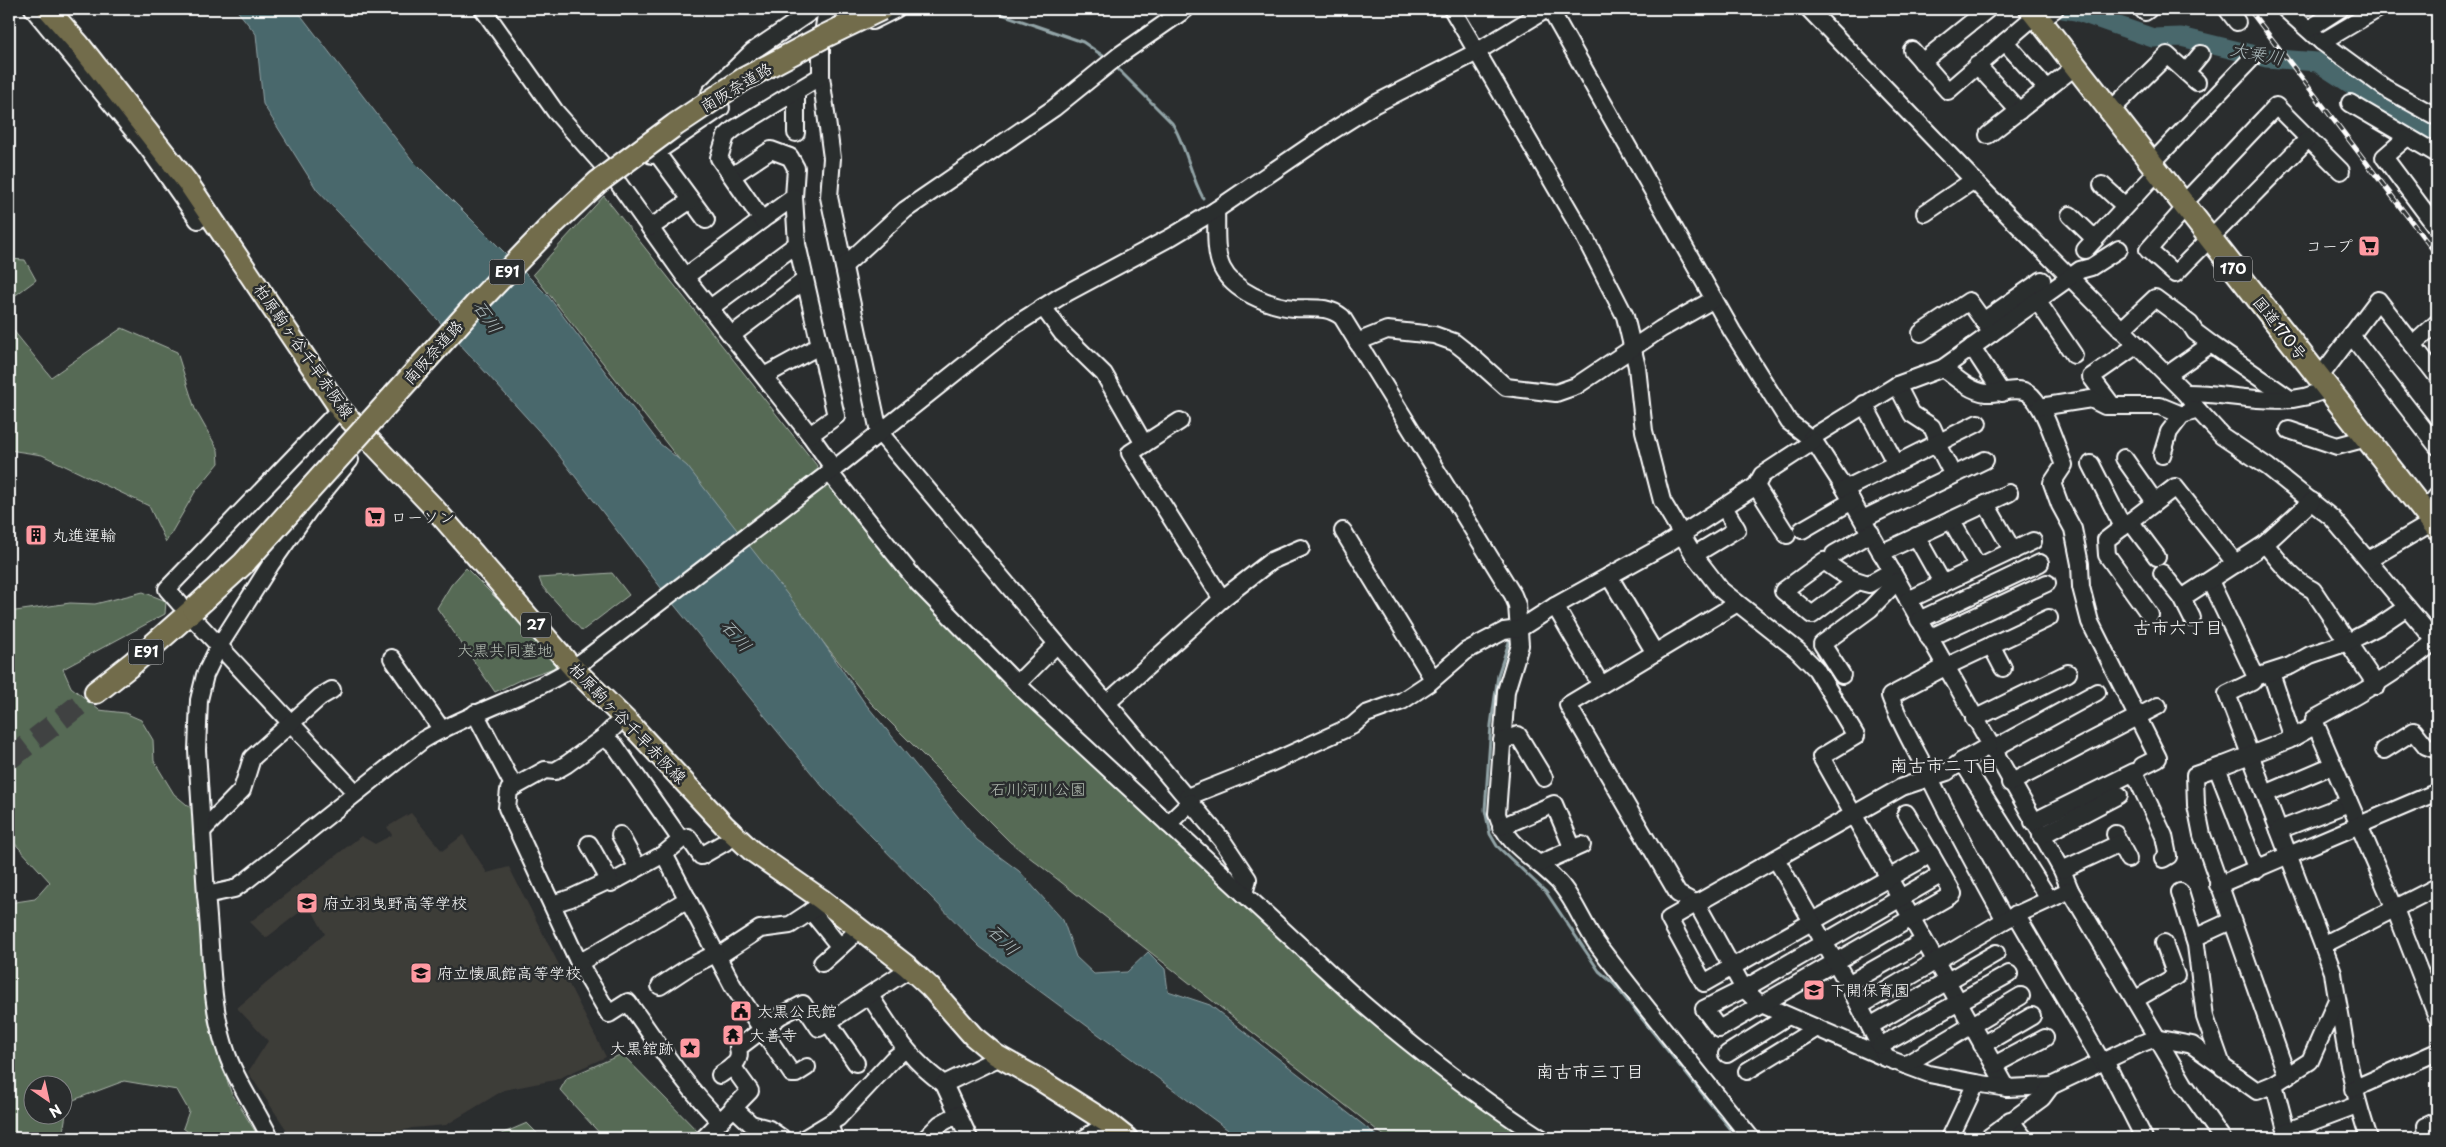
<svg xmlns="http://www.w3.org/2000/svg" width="2446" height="1147" font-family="'Playpen Sans','Klee One',sans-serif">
<rect width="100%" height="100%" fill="#2a2d2e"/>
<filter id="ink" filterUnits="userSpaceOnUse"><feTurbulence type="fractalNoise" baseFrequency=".02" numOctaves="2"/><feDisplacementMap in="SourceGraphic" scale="10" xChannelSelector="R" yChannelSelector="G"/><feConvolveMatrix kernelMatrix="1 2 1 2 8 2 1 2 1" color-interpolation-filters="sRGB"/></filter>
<g filter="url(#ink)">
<path fill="#3e3c39" d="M 411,813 L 442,851 L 463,835 L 487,873 L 509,867 L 606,1057 L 555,1080 L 504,1090 L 446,1125 L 412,1128 L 375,1138 L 292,1138 L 248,1072 L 268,1041 L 237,1008 L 325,934 L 309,905 L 266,938 L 250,922 L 361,836 L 375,844 L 392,835 L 387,827 Z"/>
<g fill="#566a54" stroke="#aab4aa" fill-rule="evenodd">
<path d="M 604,196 L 908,581 L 1402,1045 L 1525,1138 L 1387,1138 L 1010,842 L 871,703 L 533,274 Z"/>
<path d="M 9,259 L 25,260 L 36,280 L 9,300 Z"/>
<path d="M 9,325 L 51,377 L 122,328 L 177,352 L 195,409 L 218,450 L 219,463 L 195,492 L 166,542 L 149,506 L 42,455 L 9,450 Z"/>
<path d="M 466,568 L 497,599 L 503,596 L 557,662 L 554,668 L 524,678 L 495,692 L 437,608 L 451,585 Z"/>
<path d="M 612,573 L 629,595 L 582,631 L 542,586 L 539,578 Z"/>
<path d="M 143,592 L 166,601 L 165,614 L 63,669 L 71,687 L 99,710 L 125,713 L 141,720 L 153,740 L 154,761 L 174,794 L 192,809 L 208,1021 L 231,1092 L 258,1136 L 256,1138 L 196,1138 L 183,1128 L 189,1111 L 177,1090 L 124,1081 L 68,1102 L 62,1138 L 9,1138 L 9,903 L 35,899 L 50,882 L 9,837 L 9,612 L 70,603 L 95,604 ZM 32,1084 L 62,1084 L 62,1114 L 32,1114 Z"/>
<path d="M 2437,964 L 2437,1003 L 2426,972 L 2431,965 Z"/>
<path d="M 622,1054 L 704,1138 L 604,1138 L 560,1090 L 567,1078 Z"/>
<path d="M 527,1123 L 542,1138 L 492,1138 Z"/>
</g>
<path fill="#49676c" stroke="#92a4a7" d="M 236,9 L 296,9 L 413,161 L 548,296 L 659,443 L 687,466 L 812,626 L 864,702 L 977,840 L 1019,871 L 1063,920 L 1076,957 L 1094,974 L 1127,972 L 1148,952 L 1165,969 L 1168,991 L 1210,1005 L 1380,1138 L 1239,1138 L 980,947 L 822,786 L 675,606 L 547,440 L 378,254 L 317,190 L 263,104 L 256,34 Z"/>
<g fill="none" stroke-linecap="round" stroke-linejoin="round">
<g stroke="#92a4a7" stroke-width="3">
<path d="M 987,9 L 1083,42 L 1106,58"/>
<path d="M 1115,66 L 1172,123 C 1186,146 1190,174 1203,198"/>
<path d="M 1510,639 L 1498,675 L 1491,725 L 1485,810 L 1490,834 L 1497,846 L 1546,892 L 1599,971 L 1614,984 L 1738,1138"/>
</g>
<path stroke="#49676c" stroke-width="19" d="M 2063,9 L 2076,11 L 2153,38 L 2181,37 L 2267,58 L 2317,62 L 2377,101 L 2437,135"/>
<path stroke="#3f4243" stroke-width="22" stroke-dasharray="22 11" stroke-linecap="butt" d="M 9,759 L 96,692"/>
<g stroke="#fff" stroke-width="20">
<g id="minor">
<path d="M 33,9 L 149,150 L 198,220 L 209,213"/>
<path d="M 483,9 L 555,111 L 616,180 L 685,277 L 810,435 L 834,469"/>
<path d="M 827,9 L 821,46 L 821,76 L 832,158 L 829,197 L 879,432 L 1222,840 L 1248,879 L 1244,894"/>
<path d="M 1452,9 L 1583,234 L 1625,316 L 1637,367 L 1644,431 L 1662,501 L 1694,555 L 1721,590 L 1797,650 L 1816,669 L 1856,736 L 1821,757 L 2007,1088"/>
<path d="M 1550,9 L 1732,331 L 1789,422 L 1814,441 L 1845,489 L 2062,870 L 2070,890 L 2184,1084 L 2222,1138"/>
<path d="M 1809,9 L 1989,196 L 2185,393 L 2198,410 L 2222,436 L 2268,467 L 2332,518 L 2437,643"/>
<path d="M 2142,9 L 2145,12 L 2149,9"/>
<path d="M 2227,9 L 2237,22"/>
<path d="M 2285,9 L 2322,42 L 2385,88 L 2437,117"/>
<path d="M 2040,20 L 2055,9"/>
<path d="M 872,21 L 896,9"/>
<path d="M 2309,29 L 2340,9"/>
<path d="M 2005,42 L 2047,89"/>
<path d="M 2322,42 L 2378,9"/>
<path d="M 1912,50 L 1948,91 L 2036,15"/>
<path d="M 1922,62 L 1988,9"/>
<path d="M 1977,65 L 2019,111"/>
<path d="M 2186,72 L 2201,54"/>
<path d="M 796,91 L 796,133"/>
<path d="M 710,93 L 753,51 L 815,9"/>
<path d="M 2350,103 L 2437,154"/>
<path d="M 2110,111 L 2167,55 L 2197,82"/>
<path d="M 1988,135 L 2076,66"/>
<path d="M 2406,138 L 2384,157 L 2437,228"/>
<path d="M 656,152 L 706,220"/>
<path d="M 652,155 L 721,108"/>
<path d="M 2151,164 L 2252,58"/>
<path d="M 732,176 L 771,150 L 790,157 L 796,168 L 794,197"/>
<path d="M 2102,185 L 2125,206"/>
<path d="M 2183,204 L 2276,106 L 2341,171"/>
<path d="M 2186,207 L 2148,250 L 2175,274 L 2308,139"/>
<path d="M 1216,210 C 1217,227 1214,251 1222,268 C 1233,291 1269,306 1294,308 C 1312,309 1327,305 1342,317 L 1513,595 L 1517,605 L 1520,645 L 1506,691 L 1497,814 C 1507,849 1541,860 1562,886 C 1577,905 1585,929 1600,948 C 1649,1012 1700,1075 1751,1138"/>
<path d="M 1925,213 L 1974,180"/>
<path d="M 2070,215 L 2095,239"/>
<path d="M 650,228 L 691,200"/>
<path d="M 2085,250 L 2157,172"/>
<path d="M 844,266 L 905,210 L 1054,108 L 1121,54 L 1186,9"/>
<path d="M 685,277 L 762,220"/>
<path d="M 2038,302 L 2074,355"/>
<path d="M 1043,307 L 1062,333 L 1104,374 L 1144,444 L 1180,421"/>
<path d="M 710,308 L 797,244"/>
<path d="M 1983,321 L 2042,280"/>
<path d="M 2121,330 L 2155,298 L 2190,324 L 2195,332 L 2211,344 L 2290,399"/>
<path d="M 1921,333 L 1969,301 L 1992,333"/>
<path d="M 732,335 L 805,280"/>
<path d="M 2351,335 L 2437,446"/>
<path d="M 1357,342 L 1387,330 L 1434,335 L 1454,342 L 1468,353 L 1506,387 L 1556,393 L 1576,386 L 1661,329 L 1714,299"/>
<path d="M 2413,345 L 2437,376"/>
<path d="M 1972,347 L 2002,393"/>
<path d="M 1943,368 C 1956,378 1970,391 1986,393 C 1999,394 2017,386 2028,393 C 2044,403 2056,447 2064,465 L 2052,483 L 2060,505 L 2073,529 L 2080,564 L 2081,587 L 2090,622 L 2158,758 L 2142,766"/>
<path d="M 2167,375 L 2211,344"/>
<path d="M 764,376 L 819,346"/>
<path d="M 2319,378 L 2378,300 L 2413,345 L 2437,323"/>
<path d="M 1897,385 L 1912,414 L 1932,427 L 1939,443"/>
<path d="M 2185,393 C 2231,392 2285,412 2328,388"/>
<path d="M 1864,404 L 1896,464"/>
<path d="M 2112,405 L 2091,377 L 2137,345"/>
<path d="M 2040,407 L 2091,399 L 2105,406 L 2160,406 L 2182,415 L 2198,410"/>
<path d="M 2289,430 L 2337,446 L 2367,438"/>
<path d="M 810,435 L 836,416 L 797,244 L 794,197 L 762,220 L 719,158 L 726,136 L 734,129 L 821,76"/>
<path d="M 1811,438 L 1897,385 L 1943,368 L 2080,270 L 2091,267 L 2119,249"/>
<path d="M 1144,444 L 1130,453 L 1222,599"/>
<path d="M 1937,444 L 1953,475"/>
<path d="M 2162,455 L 2169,432 L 2182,415"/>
<path d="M 2124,458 L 2155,502"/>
<path d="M 2091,464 L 2123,527"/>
<path d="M 829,472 L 919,584 L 1017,684 L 1363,1004 C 1420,1053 1478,1097 1541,1138"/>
<path d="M 1756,486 L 1787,535"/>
<path d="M 1845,489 L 1978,423"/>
<path d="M 1986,504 L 2013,551"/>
<path d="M 2424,511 L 2437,496"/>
<path d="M 1863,519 L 1985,460"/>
<path d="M 1951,520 L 1978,567"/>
<path d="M 2130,521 L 2157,557"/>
<path d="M 1802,530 L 1852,501"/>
<path d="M 1343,531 L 1433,679"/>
<path d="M 1916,536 L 1943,584"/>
<path d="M 2265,544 C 2280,562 2292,580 2313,590 L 2377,686"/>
<path d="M 1881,553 L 2009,493"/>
<path d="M 1834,554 L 1871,533"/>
<path d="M 1694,555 L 1737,529 L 1724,507"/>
<path d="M 2368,560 L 2426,526 L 2431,520"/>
<path d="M 2162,573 L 2182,598 L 2192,618"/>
<path d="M 1609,576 L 1655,653"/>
<path d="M 1857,581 L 1812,615 L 1783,591 L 1824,561 C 1842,574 1848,579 1869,584 L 1892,571"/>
<path d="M 2210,581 L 2256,677 L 2252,682 L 2227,694 L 2333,972 C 2335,990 2339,1007 2342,1025 C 2348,1065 2356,1101 2369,1138"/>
<path d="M 2182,598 L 2265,544 L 2312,501"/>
<path d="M 1908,600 L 2033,541"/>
<path d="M 180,604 L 167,589 L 340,409"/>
<path d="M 1736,604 L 1568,705 L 1678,894 L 1697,904 L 1744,989 L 1759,1003 L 1886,1058 L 1929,1074 L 1976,1083 L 2007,1088 L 2051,1086 L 2140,1044 L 2156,1038 L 2192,1045 L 2257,1091 L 2274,1084 L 2310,1061 L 2336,1002"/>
<path d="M 1555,606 L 1601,685"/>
<path d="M 2150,615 L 2107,555 L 2106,540 L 2175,487 L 2236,564"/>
<path d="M 193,618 L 356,793"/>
<path d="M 1919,620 L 2040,563"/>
<path d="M 1929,638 L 2047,583"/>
<path d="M 1991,645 L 2003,668"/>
<path d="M 392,658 L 442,730"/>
<path d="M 2271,673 L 2293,738"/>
<path d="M 1842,675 L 1822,644 L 1870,609 L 1897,581"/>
<path d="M 2256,677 L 2290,666 L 2310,655 L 2348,642 L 2379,626 L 2407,607"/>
<path d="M 1017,684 L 1057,644"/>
<path d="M 1107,703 L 1222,599 L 1271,561 L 1301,548"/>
<path d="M 475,713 L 514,787"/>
<path d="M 624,717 L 604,737 L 567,764 L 555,771 L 545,770 L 509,790 L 507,808 L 579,963 L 609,1014 L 628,1002 C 657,1042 684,1085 719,1120"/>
<path d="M 1974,719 L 2068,673"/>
<path d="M 2314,719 C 2360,694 2394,675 2435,641"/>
<path d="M 1502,741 L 1518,735 L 1544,778"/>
<path d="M 1991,750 L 2097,692"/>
<path d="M 2384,750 L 2414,731 L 2426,746 L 2437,750"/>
<path d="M 1962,761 L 2049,899"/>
<path d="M 2224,765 L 2195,775 L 2196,805 L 2202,835 L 2287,1076"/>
<path d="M 2010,783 L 2158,706"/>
<path d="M 2265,794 L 2333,765"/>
<path d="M 1187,797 L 1255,770 L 1352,726 L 1366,714 L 1402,701 L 1429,683 L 1466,651 L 1504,631 L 1519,629 L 1555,606 L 1665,545 L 1756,486 L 1762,475 L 1814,441"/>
<path d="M 1906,813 C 1922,839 1938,866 1953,894 L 1719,1029 L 1704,1009 L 1744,989 L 1942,874"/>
<path d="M 2033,822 L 2134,772 L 2164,836 L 2168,856 L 2163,859"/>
<path d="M 1168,824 L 1191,802"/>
<path d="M 1501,827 L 1554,804 L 1573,849"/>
<path d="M 2279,830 L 2349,803"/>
<path d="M 202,831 L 242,790 L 252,758 L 320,697 L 332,690"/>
<path d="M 2115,834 L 2128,859"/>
<path d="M 620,835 L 638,868"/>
<path d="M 2041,836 L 2119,795"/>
<path d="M 681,840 L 688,837 L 701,856 L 736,836"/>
<path d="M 589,844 L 611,883 L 664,854 L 681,840 L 616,747 L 604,737"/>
<path d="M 664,854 L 733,986 L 792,1074 L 796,1074 L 807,1067"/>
<path d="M 1931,854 L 1704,983 L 1669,919 L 1902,787 L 1947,772 L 1962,761 L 1989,746"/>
<path d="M 1776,859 L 1848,984 L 1886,1058"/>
<path d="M 1539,864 L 1582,845"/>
<path d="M 2062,870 L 2120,843"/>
<path d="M 2257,870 L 2218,770 L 2224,765 L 2289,740 L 2316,725 L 2395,909 L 2437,1017"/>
<path d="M 2218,885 L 2437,792"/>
<path d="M 2180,892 L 2196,945 L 2205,1017 L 2223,1068"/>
<path d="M 206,895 L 197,750 L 199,700 L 205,675 L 219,646 L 271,564 L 309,510 L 350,460"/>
<path d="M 552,904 L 571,898 L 610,880"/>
<path d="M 811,911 L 840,947"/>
<path d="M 2016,914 L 2102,1062"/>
<path d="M 2005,920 C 1979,873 1953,826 1930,778 C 1916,750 1901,726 1890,696 L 1945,667 L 2049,618"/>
<path d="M 2194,938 L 2231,921"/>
<path d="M 2323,945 L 2437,887"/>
<path d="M 717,957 L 760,929 L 790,925 L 825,902"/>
<path d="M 579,963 L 688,899"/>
<path d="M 822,963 L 860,929"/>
<path d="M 1848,984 L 1924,941"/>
<path d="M 660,986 L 689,967 L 715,954"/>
<path d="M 870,996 C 893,1031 909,1060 944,1084 L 994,1060 L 996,1055"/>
<path d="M 2136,999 L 2176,976 L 2164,943"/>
<path d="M 1860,1006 L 2005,920 L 2070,890"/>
<path d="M 828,1022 L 856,1063"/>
<path d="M 1870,1026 L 1996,953"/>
<path d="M 1982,1045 L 2032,1016"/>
<path d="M 1880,1046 L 2009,974"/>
<path d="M 1727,1054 L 1788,1016"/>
<path d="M 2105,1061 L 2144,1138"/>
<path d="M 1905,1065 L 2021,996"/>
<path d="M 1994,1065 L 2045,1038"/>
<path d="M 1747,1071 L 1817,1028"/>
<path d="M 720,1075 C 731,1067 742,1063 738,1048 L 780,1016 L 803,1004 L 819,1028 L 909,969"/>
<path d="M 944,1084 L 969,1138"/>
<path d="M 2274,1084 L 2288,1138"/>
<path d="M 2353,1089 L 2437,1052"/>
<path d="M 733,1107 L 751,1124 L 769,1129 L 782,1138"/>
<path d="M 2010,1120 L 2024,1138"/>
<path d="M 829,1124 L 834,1138"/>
<path d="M 2287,1131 L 2357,1105"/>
<path d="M 270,1138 C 257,1110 237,1083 227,1054 C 209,1003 212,948 206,895 L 234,889 L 247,880 L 423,740 C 474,710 534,695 583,661 L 834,469 L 1015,325 L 1061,296 L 1171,237 L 1216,210 L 1332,131 L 1375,104 L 1473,54 L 1547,9"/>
<path d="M 704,1138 L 750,1091 L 732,1066"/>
<path d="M 805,1138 L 838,1118 L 893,1059 L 906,1049"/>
<path d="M 926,1138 L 940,1124 L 958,1114"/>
<path d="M 1085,1138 L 1108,1123"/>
<path d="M 1950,1138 L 1976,1083"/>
<path d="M 1988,1138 L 2042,1098 L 2051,1086"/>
<path d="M 2427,1138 L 2426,1126 L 2437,1121"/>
</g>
</g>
<g stroke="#fff" stroke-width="24">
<path id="major" d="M 48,9 L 79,44 L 188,183 L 340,409 L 435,509 L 573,668 L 633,727 L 724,825 L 752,851 L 821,899 L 907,966 L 930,987 L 973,1036 L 996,1055 L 1037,1078 L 1108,1123 L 1127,1138"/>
</g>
<g stroke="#fff" stroke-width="26">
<g id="highway">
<path d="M 2031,9 L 2437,528"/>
<path d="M 96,692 L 133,663 L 194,609"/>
</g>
</g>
<use href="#minor" stroke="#2a2d2e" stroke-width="16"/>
<use href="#major" stroke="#726c4b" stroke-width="20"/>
<use href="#highway" stroke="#726c4b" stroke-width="22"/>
<g stroke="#fff" stroke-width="5">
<path id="rail" d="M 2249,9 L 2437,255"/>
</g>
<use href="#rail" stroke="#2a2d2e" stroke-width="3" stroke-dasharray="9" stroke-linecap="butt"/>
<g stroke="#fff" stroke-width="26" stroke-linecap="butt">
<path id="highway-bridge" d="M 194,609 L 244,563 L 479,301 L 552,225 L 598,182 L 675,125 L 744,79 L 825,36 L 881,9"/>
</g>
<use href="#highway-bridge" stroke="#726c4b" stroke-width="22"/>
</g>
</g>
<defs>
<g id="supermarket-square" transform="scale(1.125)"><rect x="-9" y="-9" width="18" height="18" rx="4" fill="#ff9aa2" stroke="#2a2d2e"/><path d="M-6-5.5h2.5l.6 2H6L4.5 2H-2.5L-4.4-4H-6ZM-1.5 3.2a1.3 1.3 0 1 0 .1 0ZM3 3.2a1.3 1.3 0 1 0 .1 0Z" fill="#111"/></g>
<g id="building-square" transform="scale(1.125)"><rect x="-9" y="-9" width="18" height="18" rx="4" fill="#ff9aa2" stroke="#2a2d2e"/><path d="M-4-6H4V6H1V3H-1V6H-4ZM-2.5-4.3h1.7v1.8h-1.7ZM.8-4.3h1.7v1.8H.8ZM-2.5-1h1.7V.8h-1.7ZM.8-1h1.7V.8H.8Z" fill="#111"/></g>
<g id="school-square" transform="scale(1.125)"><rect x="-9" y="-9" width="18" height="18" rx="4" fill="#ff9aa2" stroke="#2a2d2e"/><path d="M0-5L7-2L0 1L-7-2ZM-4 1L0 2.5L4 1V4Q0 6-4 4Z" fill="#111"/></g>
<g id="civic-square" transform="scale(1.125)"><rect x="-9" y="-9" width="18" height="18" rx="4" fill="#ff9aa2" stroke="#2a2d2e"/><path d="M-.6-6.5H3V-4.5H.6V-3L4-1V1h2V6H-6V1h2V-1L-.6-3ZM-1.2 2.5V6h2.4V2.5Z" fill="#111"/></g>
<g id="temple-square" transform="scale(1.125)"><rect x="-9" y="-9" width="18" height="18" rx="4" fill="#ff9aa2" stroke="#2a2d2e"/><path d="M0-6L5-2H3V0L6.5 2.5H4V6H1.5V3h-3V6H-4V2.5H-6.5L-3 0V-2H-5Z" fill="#111"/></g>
<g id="sight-square" transform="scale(1.125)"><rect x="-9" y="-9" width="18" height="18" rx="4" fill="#ff9aa2" stroke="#2a2d2e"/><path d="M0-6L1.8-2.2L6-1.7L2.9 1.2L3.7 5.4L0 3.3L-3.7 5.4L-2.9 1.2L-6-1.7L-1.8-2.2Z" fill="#111"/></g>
</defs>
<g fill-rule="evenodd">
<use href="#supermarket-square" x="2369" y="246"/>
<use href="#supermarket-square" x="375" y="517"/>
<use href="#building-square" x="36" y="535"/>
<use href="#school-square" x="307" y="903"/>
<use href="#school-square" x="421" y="973"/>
<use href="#school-square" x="1814" y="990"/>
<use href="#civic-square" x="741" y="1011"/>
<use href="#temple-square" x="733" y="1035"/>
<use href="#sight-square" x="690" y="1048"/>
</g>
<g text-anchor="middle" stroke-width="5" stroke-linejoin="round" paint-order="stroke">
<g fill="#2a2d2e" stroke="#bfc0c0" stroke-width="1">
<rect x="2214" y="256.5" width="38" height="25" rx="4"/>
<rect x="489.5" y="259.5" width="35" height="25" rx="4"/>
<rect x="521" y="612.5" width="30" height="25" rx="4"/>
<rect x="128.5" y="639.5" width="35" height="25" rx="4"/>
</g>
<g font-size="15" font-weight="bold" fill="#fff">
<text x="2233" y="274">170</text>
<text x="507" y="277">E91</text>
<text x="536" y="630">27</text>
<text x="146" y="657">E91</text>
</g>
<g font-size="16" fill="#fff" stroke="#2a2d2e">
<text transform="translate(736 87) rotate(-31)" y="6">南阪奈道路</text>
<text transform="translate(2280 328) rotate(52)" y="6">国道170号</text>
<text transform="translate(304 351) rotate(55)" y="6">柏原駒ヶ谷千早赤阪線</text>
<text transform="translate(433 352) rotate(-48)" y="6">南阪奈道路</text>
<text transform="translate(628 723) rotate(46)" y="6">柏原駒ヶ谷千早赤阪線</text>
</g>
<g font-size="16" fill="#fff" stroke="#2a2d2e" text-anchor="start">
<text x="2353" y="252" text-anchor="end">コープ</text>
<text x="391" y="523">ローソン</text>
<text x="52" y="541">丸進運輸</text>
<text x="323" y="909">府立羽曳野高等学校</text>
<text x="437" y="979">府立懐風館高等学校</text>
<text x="1830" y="996">下開保育園</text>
<text x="757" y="1017">大黒公民館</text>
<text x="749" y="1041">大善寺</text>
<text x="674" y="1054" text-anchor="end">大黒舘跡</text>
</g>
<g font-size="16" fill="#b3bcb2" stroke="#2a2d2e">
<text x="505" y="656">大黒共同墓地</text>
<text x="1038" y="795">石川河川公園</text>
</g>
<g font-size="18" font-style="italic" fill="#adbbbd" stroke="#2a2d2e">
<text transform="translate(2257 54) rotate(11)" y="6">大乗川</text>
<text transform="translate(487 317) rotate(56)" y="6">石川</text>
<text transform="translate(736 636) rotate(49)" y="6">石川</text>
<text transform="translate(1003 940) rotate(45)" y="6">石川</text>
</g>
<g font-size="18" fill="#fff" stroke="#2a2d2e">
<text x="2178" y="634">古市六丁目</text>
<text x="1944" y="772">南古市二丁目</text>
<text x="1590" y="1078">南古市三丁目</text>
</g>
</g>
<rect width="2446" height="1147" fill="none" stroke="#2a2d2e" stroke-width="30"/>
<rect x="15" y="15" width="2416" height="1117" fill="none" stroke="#fff" stroke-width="2" filter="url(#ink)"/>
<g transform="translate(48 1100) rotate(146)"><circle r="24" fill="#2a2d2e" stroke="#7f8182"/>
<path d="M0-4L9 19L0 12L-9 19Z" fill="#ff9aa2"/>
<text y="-8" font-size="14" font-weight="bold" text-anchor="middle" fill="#ffffff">N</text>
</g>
</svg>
